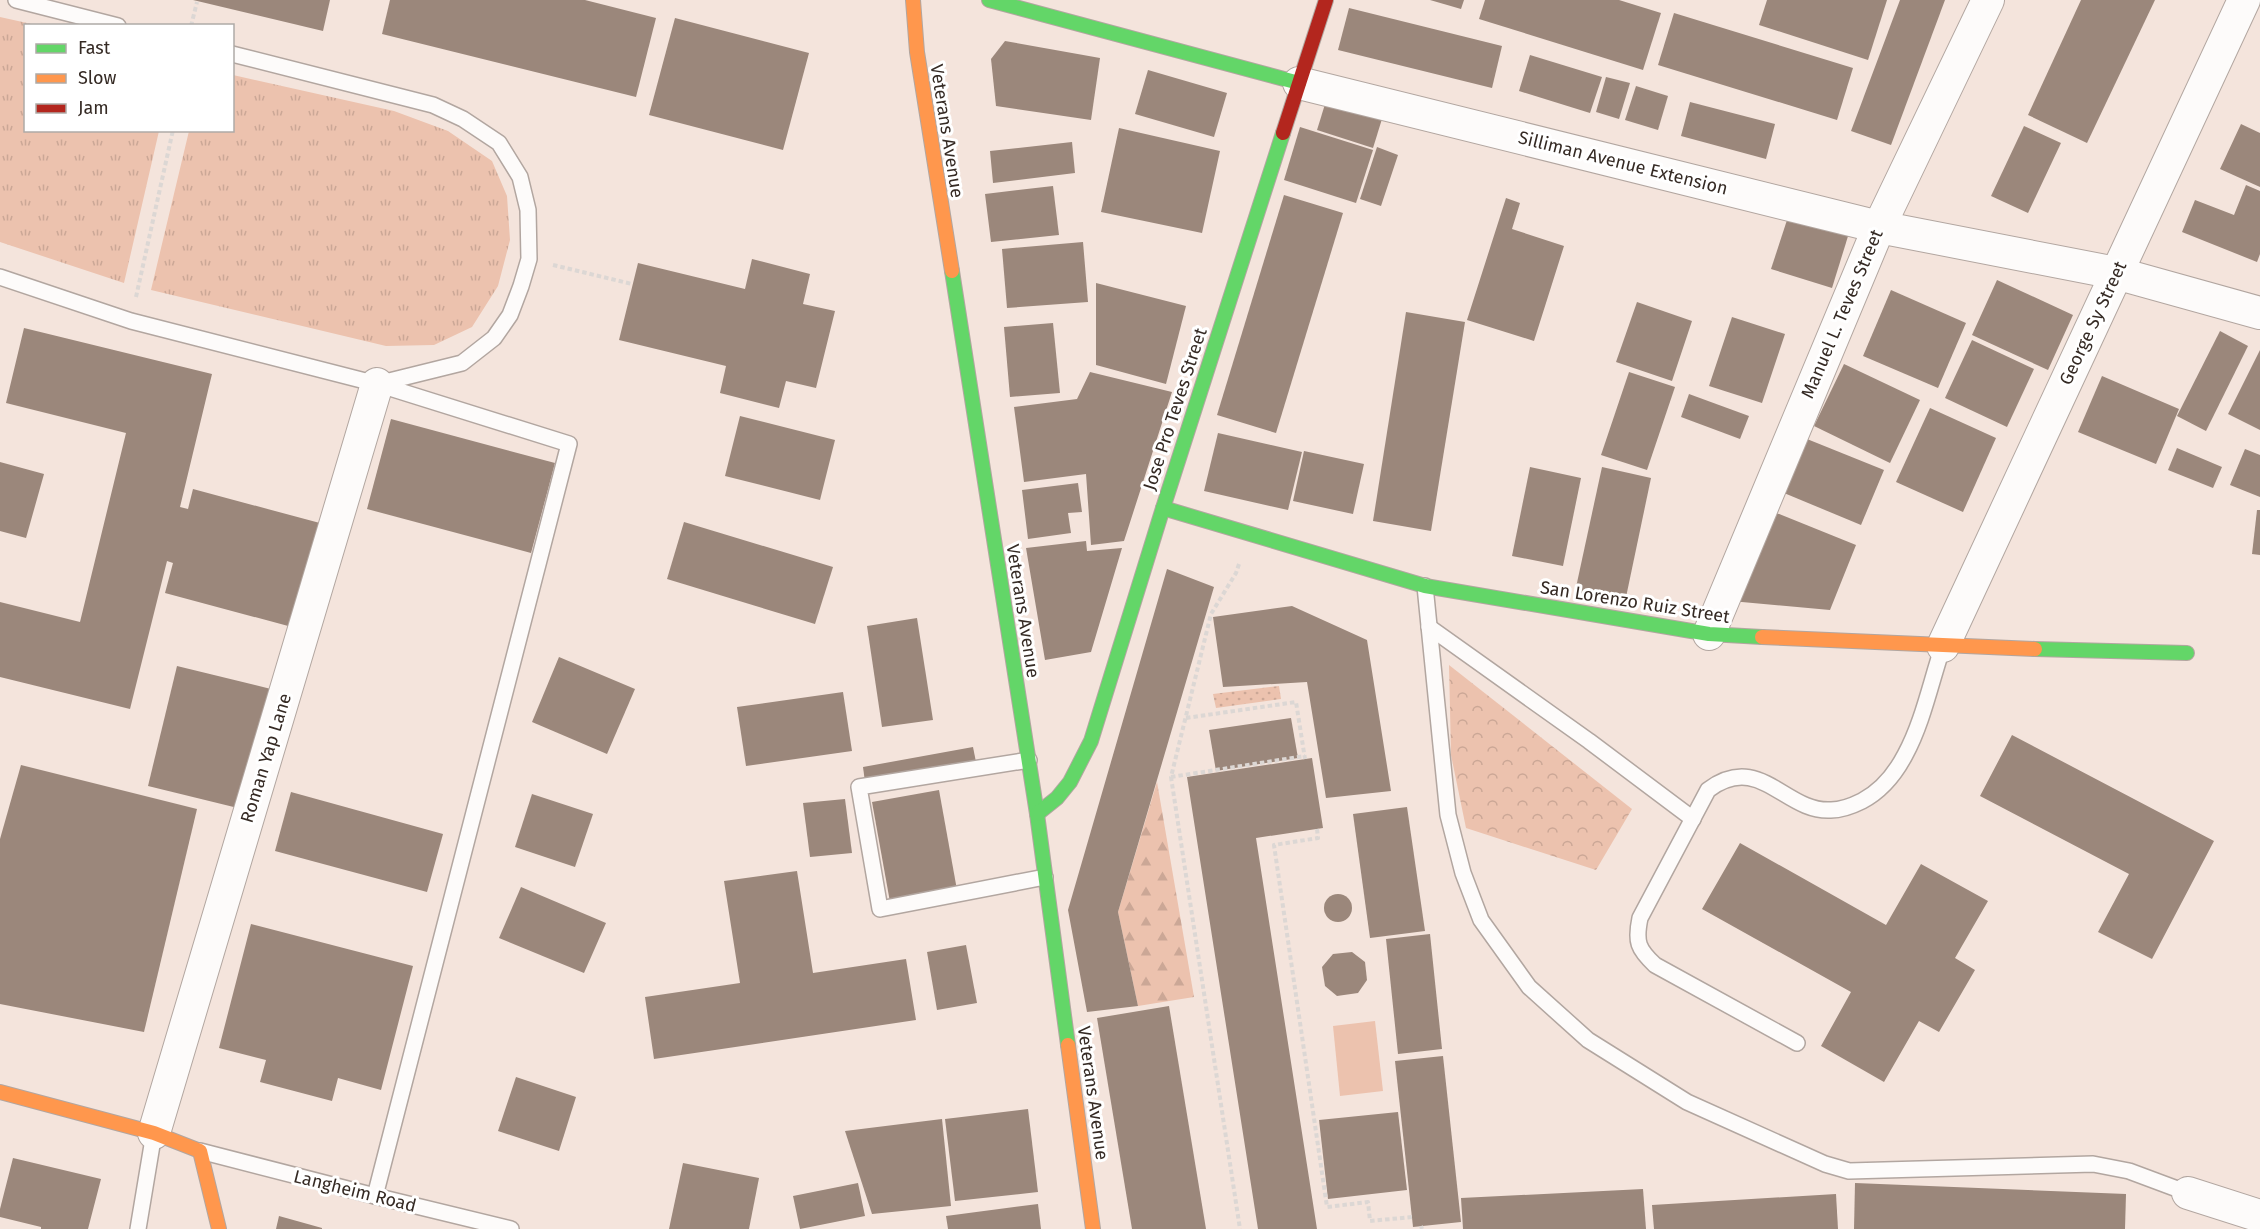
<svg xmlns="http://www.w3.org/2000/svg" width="2260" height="1229" font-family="'Fira Sans',sans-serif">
<defs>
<pattern id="grass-tufts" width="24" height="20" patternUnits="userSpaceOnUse" patternTransform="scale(1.5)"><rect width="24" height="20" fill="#ecc2ae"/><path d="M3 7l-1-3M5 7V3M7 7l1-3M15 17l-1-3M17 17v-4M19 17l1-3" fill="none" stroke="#cba796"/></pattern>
<pattern id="forest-firs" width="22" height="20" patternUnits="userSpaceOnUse" patternTransform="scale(1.5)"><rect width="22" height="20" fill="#ecc2ae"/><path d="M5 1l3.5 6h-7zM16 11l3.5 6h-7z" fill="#cba796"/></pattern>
<pattern id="park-crowns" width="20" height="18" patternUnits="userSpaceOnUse" patternTransform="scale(1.5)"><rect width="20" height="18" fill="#ecc2ae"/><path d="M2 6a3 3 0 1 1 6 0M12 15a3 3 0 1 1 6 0" fill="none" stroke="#cba796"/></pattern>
<pattern id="garden-dots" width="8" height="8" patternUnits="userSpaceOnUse" patternTransform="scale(1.5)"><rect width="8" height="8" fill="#ecc2ae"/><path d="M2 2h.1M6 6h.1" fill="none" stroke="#cba796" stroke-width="1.8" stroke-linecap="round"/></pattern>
</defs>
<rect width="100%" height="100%" fill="#f4e4dc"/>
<g fill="url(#grass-tufts)">
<path d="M 0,17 L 36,25 L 26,26 L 26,130 L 159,131 L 124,283 L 0,242 Z"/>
<path d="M 233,75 L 394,111 L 448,131 L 492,161 L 507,196 L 510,240 L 498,286 L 472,327 L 434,345 L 386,346 L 151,290 L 189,131 L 232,130 Z"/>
</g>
<path fill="url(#forest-firs)" d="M 1157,782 L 1194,997 L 1138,1006 L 1118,912 Z"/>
<path fill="url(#park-crowns)" d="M 1449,665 L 1632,809 L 1596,870 L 1466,828 L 1451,755 Z"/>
<path fill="url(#garden-dots)" d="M 1279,686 L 1281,699 L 1216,708 L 1213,694 Z"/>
<path fill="#ecc2ae" d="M 1375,1021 L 1383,1091 L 1340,1096 L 1333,1026 Z"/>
<g fill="#9b877b">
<path d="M 193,0 L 330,0 L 323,31 Z"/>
<path d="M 390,0 L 585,0 L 656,18 L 636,97 L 382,34 Z"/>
<path d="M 1430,0 L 1464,0 L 1461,9 Z"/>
<path d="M 1485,0 L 1619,0 L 1661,13 L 1643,70 L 1479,19 Z"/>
<path d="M 1767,0 L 1887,0 L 1868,60 L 1759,25 Z"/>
<path d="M 1900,0 L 1945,0 L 1891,145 L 1851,131 Z"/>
<path d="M 2081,0 L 2155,0 L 2087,143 L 2028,115 Z"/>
<path d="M 1349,8 L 1502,46 L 1492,88 L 1338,50 Z"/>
<path d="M 1674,13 L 1853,68 L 1837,120 L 1658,65 Z"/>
<path d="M 675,18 L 809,53 L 783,150 L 649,115 Z"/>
<path d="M 1005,41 L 1100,58 L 1091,120 L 996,106 L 991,59 Z"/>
<path d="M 1530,55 L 1602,77 L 1590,113 L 1519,91 Z"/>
<path d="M 1148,70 L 1227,93 L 1214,137 L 1135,114 Z"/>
<path d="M 1606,77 L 1630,83 L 1619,119 L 1596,112 Z"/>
<path d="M 1636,86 L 1668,96 L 1658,130 L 1625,120 Z"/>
<path d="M 1326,101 L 1382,119 L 1373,148 L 1317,130 Z"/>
<path d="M 1690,102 L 1775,124 L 1766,159 L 1681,136 Z"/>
<path d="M 2241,124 L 2260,133 L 2260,187 L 2220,169 Z"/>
<path d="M 2024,126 L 2061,143 L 2028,213 L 1991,196 Z"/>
<path d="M 1300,127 L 1373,150 L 1356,203 L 1284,180 Z"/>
<path d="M 1119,128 L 1220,151 L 1202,233 L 1101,212 Z"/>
<path d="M 1072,142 L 1075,173 L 993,183 L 990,151 Z"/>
<path d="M 1377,147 L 1398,155 L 1381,206 L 1360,199 Z"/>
<path d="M 2246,185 L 2260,191 L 2260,254 L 2257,262 L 2182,232 L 2195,200 L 2234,215 Z"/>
<path d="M 1053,186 L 1059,235 L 991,242 L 985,194 Z"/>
<path d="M 1284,195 L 1343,213 L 1276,433 L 1217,415 Z"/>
<path d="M 1506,198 L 1520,203 L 1512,229 L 1564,246 L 1534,341 L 1467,320 Z"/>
<path d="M 1789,214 L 1849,233 L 1832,288 L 1771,269 Z"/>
<path d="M 1083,242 L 1088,302 L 1007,308 L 1002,249 Z"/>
<path d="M 752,259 L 810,274 L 803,304 L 835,311 L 816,388 L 786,381 L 779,408 L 720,393 L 726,366 L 619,340 L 638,263 L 745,289 Z"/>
<path d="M 1997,280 L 2073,315 L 2048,370 L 1972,335 Z"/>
<path d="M 1096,283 L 1186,306 L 1166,384 L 1096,365 Z"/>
<path d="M 1891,290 L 1966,323 L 1938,388 L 1863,356 Z"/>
<path d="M 1637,302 L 1692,321 L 1672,381 L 1616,362 Z"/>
<path d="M 1406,312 L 1465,322 L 1431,531 L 1373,521 Z"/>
<path d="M 1732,317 L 1785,334 L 1762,403 L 1709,386 Z"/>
<path d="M 1053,323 L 1060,393 L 1010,397 L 1004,327 Z"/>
<path d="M 24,328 L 212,374 L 180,507 L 188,509 L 193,489 L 331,526 L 303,630 L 165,593 L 173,563 L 167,561 L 130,709 L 0,677 L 0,602 L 80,622 L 126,433 L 6,403 Z"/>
<path d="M 2220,331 L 2248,346 L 2206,431 L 2177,416 Z"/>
<path d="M 1972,340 L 2034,369 L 2007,427 L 1945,398 Z"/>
<path d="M 2260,350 L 2260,430 L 2228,414 Z"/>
<path d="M 1844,364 L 1920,400 L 1890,463 L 1814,426 Z"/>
<path d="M 1090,372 L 1172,392 L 1124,541 L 1091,545 L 1086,474 L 1024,482 L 1014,407 L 1077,399 Z"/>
<path d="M 1629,372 L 1675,387 L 1647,470 L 1601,455 Z"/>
<path d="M 2102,376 L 2179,409 L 2156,464 L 2078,432 Z"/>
<path d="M 1689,394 L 1749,416 L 1740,439 L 1681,417 Z"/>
<path d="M 1930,408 L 1996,438 L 1963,512 L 1896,482 Z"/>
<path d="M 740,416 L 835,440 L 820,500 L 725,476 Z"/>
<path d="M 391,419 L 555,463 L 531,553 L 367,509 Z"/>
<path d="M 1218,433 L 1302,452 L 1288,510 L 1204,491 Z"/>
<path d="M 1807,439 L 1884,470 L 1861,525 L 1784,493 Z"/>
<path d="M 2177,448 L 2222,467 L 2213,488 L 2168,470 Z"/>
<path d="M 2245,449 L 2260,455 L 2260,497 L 2230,485 Z"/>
<path d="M 1304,451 L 1364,464 L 1353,514 L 1293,501 Z"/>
<path d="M 0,462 L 44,474 L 26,538 L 0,531 Z"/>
<path d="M 1530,467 L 1581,478 L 1563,566 L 1512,556 Z"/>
<path d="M 1602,467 L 1651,478 L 1625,602 L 1575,592 Z"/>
<path d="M 1078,483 L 1082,512 L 1068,513 L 1071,533 L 1028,539 L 1022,490 Z"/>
<path d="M 1769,510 L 1856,545 L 1830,610 L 1731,601 Z"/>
<path d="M 2257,510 L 2260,510 L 2260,555 L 2252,554 Z"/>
<path d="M 684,522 L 833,567 L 815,624 L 667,579 Z"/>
<path d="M 1086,541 L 1087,551 L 1122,548 L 1091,652 L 1045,660 L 1026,548 Z"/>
<path d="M 1167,569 L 1214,587 L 1118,912 L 1138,1006 L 1087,1012 L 1068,910 Z"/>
<path d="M 1292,606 L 1367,640 L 1391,791 L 1326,798 L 1307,682 L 1223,687 L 1213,617 Z"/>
<path d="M 917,618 L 933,720 L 882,727 L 867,626 Z"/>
<path d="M 559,657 L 635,689 L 607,754 L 532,722 Z"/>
<path d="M 177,666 L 279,691 L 250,811 L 148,786 Z"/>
<path d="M 843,692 L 852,751 L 746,766 L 737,707 Z"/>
<path d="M 1291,718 L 1298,758 L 1216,771 L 1209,730 Z"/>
<path d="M 2012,735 L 2214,841 L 2152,959 L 2098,932 L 2129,874 L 1980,796 Z"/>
<path d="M 973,747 L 976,762 L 865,782 L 863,767 Z"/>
<path d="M 1312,758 L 1323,828 L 1256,838 L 1317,1229 L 1258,1229 L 1187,777 Z"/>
<path d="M 21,765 L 197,809 L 144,1032 L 0,1004 L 0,839 Z"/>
<path d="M 939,790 L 957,890 L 890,902 L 872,802 Z"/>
<path d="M 291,792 L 443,834 L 427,892 L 275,851 Z"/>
<path d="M 532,794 L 593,814 L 575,867 L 515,847 Z"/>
<path d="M 845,799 L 852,853 L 810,857 L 803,803 Z"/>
<path d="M 1407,807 L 1425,931 L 1370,938 L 1353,814 Z"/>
<path d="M 1740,843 L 1886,925 L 1921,864 L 1988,901 L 1955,958 L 1975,970 L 1939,1032 L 1919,1021 L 1884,1082 L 1821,1046 L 1851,992 L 1702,909 Z"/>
<path d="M 797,871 L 813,973 L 906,959 L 916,1020 L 654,1059 L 645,997 L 740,983 L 724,881 Z"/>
<path d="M 521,887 L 606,923 L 584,973 L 499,938 Z"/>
<circle cx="1338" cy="908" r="14"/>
<path d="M 251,924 L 413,966 L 381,1090 L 338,1078 L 332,1101 L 260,1082 L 266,1060 L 219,1048 Z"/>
<path d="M 1430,934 L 1442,1049 L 1398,1054 L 1386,939 Z"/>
<path d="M 966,945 L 977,1003 L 937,1010 L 927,952 Z"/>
<path d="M 1352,952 L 1365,962 L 1367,980 L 1358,993 L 1337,996 L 1325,986 L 1322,967 L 1333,954 Z"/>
<path d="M 1169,1006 L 1206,1229 L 1132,1229 L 1097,1018 Z"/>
<path d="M 1443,1056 L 1461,1222 L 1413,1227 L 1395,1061 Z"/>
<path d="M 516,1077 L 576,1097 L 559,1151 L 498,1131 Z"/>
<path d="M 1028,1109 L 1038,1192 L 955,1201 L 945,1119 Z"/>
<path d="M 1398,1112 L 1407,1190 L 1328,1199 L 1319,1120 Z"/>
<path d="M 942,1119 L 951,1206 L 872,1214 L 845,1131 Z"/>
<path d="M 13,1158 L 101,1179 L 88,1229 L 41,1229 L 41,1227 L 0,1217 L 0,1209 Z"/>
<path d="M 683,1163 L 759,1178 L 749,1229 L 669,1229 Z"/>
<path d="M 858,1183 L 865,1216 L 800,1229 L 793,1196 Z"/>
<path d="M 1855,1183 L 2126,1194 L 2125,1229 L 1854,1229 Z"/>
<path d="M 1643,1189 L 1646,1229 L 1463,1229 L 1461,1198 Z"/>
<path d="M 1836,1194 L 1838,1229 L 1654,1229 L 1652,1205 Z"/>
<path d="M 1038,1204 L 1041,1229 L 948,1229 L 946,1216 Z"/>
<path d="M 279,1216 L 322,1228 L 322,1229 L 276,1229 Z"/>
</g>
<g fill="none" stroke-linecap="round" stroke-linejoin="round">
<g stroke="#b2a6a0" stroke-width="18">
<g id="lane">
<path d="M 16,0 L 118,26"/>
<path d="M 0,277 L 131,321 L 377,384 L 462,363 L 494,338 L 510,315 L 521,286 L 529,259 L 528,210 L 520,177 L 499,143 L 463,119 L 433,105 L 232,54"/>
<path d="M 1425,586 L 1448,815 L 1463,873 L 1481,920 L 1529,987 L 1588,1040 L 1687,1102 L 1825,1164 L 1849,1171 L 2093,1164 L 2129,1171 L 2188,1193"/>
<path d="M 1429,627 L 1589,741 L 1693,819"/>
<path d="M 1029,760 L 859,787 L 880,909 L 1045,877"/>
<path d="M 1797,1043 L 1655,965 C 1638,949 1635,942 1640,918 L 1708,790 C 1760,751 1785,813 1831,810 C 1842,810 1852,806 1862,801 C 1881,791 1895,774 1905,755 C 1923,722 1931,681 1943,646"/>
<path d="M 200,1151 L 375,1196 L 511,1229"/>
<path d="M 375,1196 L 569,444 L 377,384"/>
<path d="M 138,1229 L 154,1133"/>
</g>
</g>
<g stroke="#b2a6a0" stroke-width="34">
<g id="street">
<path d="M 1299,83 L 1879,227 L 2116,273 L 2260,313"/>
<path d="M 1709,634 L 1879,227 L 1988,0"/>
<path d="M 1943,646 L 2244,0"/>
<path d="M 154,1133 L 377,384"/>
<path d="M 2188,1193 L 2260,1216"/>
</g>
</g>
<g stroke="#b2a6a0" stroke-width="16">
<g id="fast">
<path d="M 989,0 L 1299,83"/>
<path d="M 952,271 L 1037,814 L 1068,1045"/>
<path d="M 1163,508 L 1425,586 L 1709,634 L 1762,637"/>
<path d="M 2035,649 L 2187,653"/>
<path d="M 1037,814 L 1057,798 L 1070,782 L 1091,741 L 1163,508 L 1283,133"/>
</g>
</g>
<g stroke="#b2a6a0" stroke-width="16">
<g id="slow">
<path d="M 913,0 L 917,52 L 952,271"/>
<path d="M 1762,637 L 2035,649"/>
<path d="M 1068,1045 L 1093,1229"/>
<path d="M 0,1092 L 154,1133 L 200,1151 L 219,1229"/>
</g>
</g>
<g stroke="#b2a6a0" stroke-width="16">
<path id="jam" d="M 1283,133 L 1326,0"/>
</g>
<g stroke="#dcd7d4" stroke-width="4" stroke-dasharray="4.5 3" stroke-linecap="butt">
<path d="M 191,26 L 197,2"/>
<path d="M 553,265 L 632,284"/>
<path d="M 136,297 L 173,130"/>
<path d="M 1239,564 L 1236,573 L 1211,614 L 1171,777 L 1240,1229"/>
<path d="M 1186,718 L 1296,702 L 1305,759"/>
<path d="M 1171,777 L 1305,756"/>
<path d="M 1317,829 L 1318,838 L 1274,845 L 1327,1207 L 1368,1202 L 1370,1221 L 1412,1217"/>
<path d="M 1421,1226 L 1422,1229"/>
</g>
<use href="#lane" stroke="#fdfbfa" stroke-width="15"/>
<use href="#street" stroke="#fdfbfa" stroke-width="32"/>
<use href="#fast" stroke="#63d668" stroke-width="14"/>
<use href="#slow" stroke="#ff974d" stroke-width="14"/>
<use href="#jam" stroke="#b3261e" stroke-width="14"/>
</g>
<g text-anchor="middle" stroke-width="6" stroke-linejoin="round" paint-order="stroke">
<g font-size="18" fill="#352a24" stroke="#fff">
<text transform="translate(947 131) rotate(81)" y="6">Veterans Avenue</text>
<text transform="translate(1623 163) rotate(14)" y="6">Silliman Avenue Extension</text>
<text transform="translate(1842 314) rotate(-67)" y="6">Manuel L. Teves Street</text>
<text transform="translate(2093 323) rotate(-65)" y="6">George Sy Street</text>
<text transform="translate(1175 409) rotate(-72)" y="6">Jose Pro Teves Street</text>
<text transform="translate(1635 602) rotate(9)" y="6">San Lorenzo Ruiz Street</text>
<text transform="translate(1023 611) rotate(81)" y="6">Veterans Avenue</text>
<text transform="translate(266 758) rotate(-73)" y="6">Roman Yap Lane</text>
<text transform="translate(1093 1093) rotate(82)" y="6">Veterans Avenue</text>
<text transform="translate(355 1191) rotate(14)" y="6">Langheim Road</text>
</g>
</g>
<rect x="24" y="24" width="210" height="108" fill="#ffffff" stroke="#aeaaa7" stroke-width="1.5"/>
<rect x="36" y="44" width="30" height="9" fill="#63d668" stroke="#aeaaa7" stroke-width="1.5"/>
<text x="78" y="54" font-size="18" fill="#352a24">Fast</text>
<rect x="36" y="74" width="30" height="9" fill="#ff974d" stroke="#aeaaa7" stroke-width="1.5"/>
<text x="78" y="84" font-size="18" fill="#352a24">Slow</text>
<rect x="36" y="104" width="30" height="9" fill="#b3261e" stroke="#aeaaa7" stroke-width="1.5"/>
<text x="78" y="114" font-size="18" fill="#352a24">Jam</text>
</svg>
